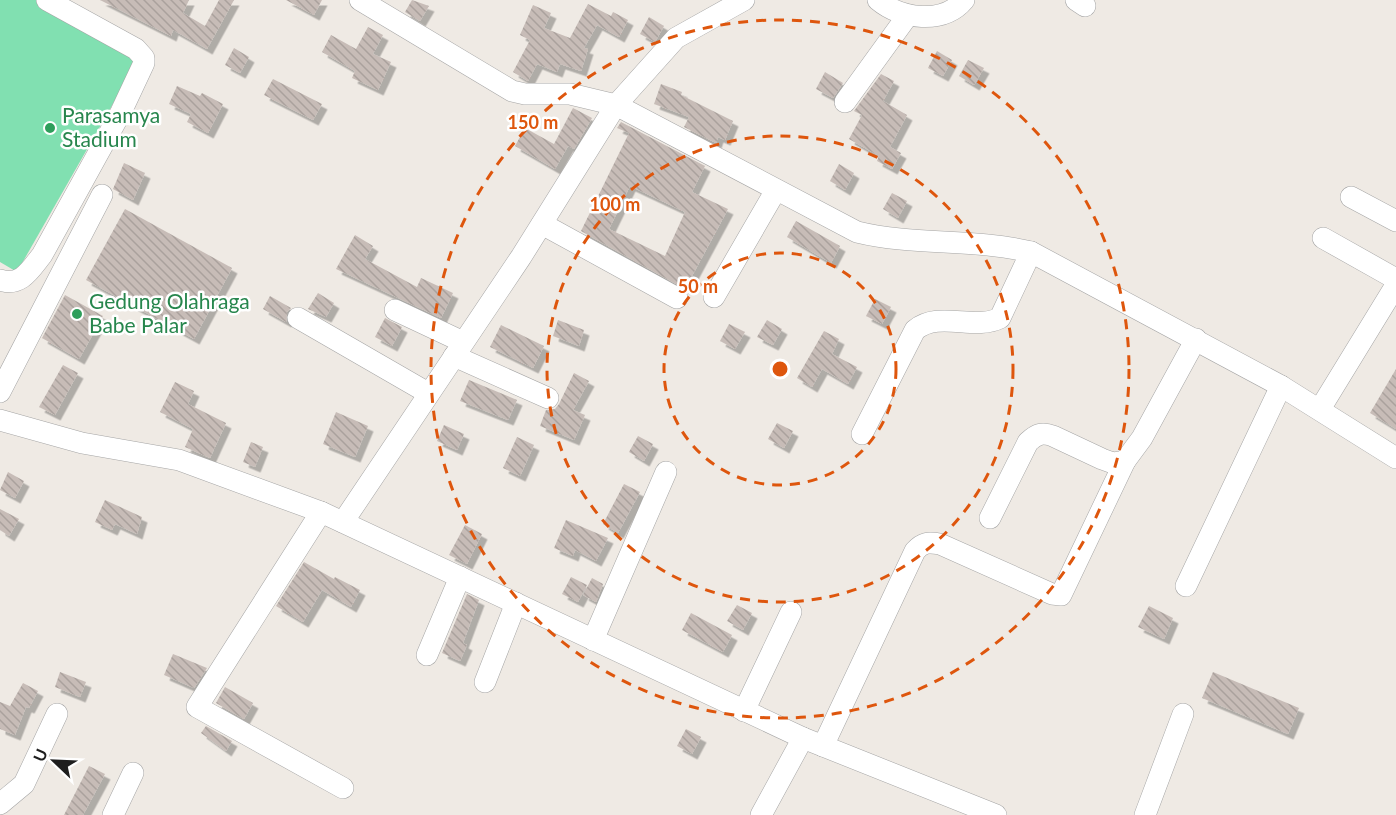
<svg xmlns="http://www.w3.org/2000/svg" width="1396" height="815" font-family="Lato,sans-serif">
<defs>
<pattern id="building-back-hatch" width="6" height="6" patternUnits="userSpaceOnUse" patternTransform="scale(1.5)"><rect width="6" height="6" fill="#c7bcb7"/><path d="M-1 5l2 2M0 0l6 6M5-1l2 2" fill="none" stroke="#aaa19d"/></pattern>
<filter id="shadow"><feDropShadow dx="5.5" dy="5.5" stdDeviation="0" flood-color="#0004"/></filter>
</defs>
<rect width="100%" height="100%" fill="#efeae4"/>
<path fill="#81e0b1" d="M 0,0 L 67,0 L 146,46 L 17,272 L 0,262 Z"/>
<g fill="url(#building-back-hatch)" fill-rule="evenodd" filter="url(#shadow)">
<path d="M 100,0 L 189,0 L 183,13 L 205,26 L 219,0 L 234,0 L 207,49 L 173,30 L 171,36 Z"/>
<path d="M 286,0 L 322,0 L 314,15 Z"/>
<path d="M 412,0 L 429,6 L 420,21 L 405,12 Z"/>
<path d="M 588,4 L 611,16 L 613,12 L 628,20 L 619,37 L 597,25 L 584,48 L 588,49 L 581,71 L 560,64 L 557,72 L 537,64 L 528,81 L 513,72 L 530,40 L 520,35 L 533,5 L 551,13 L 544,28 L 570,38 Z"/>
<path d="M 649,17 L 664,26 L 655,42 L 640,34 Z"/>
<path d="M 368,27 L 383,35 L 373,54 L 391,62 L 378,90 L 352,78 L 355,71 L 322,52 L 331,35 L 356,49 Z"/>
<path d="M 234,48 L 249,57 L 240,73 L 225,65 Z"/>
<path d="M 937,51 L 952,60 L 943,76 L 928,68 Z"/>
<path d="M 968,60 L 984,68 L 974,85 L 959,76 Z"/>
<path d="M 825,72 L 843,83 L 833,98 L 816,89 Z"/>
<path d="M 881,74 L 894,81 L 883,101 L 907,115 L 890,147 L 901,153 L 892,169 L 877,161 L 879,156 L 849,139 L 862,115 L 854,111 Z"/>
<path d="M 273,79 L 322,104 L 313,120 L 264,95 Z"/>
<path d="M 661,84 L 682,92 L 681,95 L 733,121 L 725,140 L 718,137 L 716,143 L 684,127 L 689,117 L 654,104 Z"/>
<path d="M 177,86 L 200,96 L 202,93 L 223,104 L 208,133 L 187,122 L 191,114 L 169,104 Z"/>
<path d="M 573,108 L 592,118 L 574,149 L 568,146 L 555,169 L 515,146 L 525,128 L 554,144 Z"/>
<path d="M 621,122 L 705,166 L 692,192 L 728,209 L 685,289 L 581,231 L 629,133 L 617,128 ZM 630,186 L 685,212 L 665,256 L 609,229 Z"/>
<path d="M 124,163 L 145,173 L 133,200 L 113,189 Z"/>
<path d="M 839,164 L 854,173 L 845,190 L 830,181 Z"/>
<path d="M 892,193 L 907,201 L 898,218 L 883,209 Z"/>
<path d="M 125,209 L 232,268 L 194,339 L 86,280 Z"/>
<path d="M 796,221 L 840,246 L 831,263 L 787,237 Z"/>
<path d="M 355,235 L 373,246 L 365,259 L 417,287 L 421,278 L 453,293 L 441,318 L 336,269 Z"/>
<path d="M 318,293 L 334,303 L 326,317 L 308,309 Z"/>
<path d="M 65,295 L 103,316 L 79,359 L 42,338 Z"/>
<path d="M 270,296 L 291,308 L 287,312 L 286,322 L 263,309 Z"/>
<path d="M 875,299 L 891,307 L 882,324 L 866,316 Z"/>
<path d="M 385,318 L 402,327 L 392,346 L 375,337 Z"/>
<path d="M 558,320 L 584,330 L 579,346 L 553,336 Z"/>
<path d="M 767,320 L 782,329 L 773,345 L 757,337 Z"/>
<path d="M 729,324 L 745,332 L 735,349 L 720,341 Z"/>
<path d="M 501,325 L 544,346 L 533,368 L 490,347 Z"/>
<path d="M 824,331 L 839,339 L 832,354 L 857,367 L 848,384 L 822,369 L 812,387 L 797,378 Z"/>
<path d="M 63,365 L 78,373 L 55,415 L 39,407 Z"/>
<path d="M 1396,369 L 1396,429 L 1370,413 Z"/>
<path d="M 574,373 L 589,381 L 573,410 L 585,415 L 574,440 L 540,426 L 546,410 L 555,409 L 559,404 Z"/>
<path d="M 469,380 L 517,400 L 508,420 L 460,401 Z"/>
<path d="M 175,382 L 194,391 L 188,404 L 226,423 L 210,458 L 185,447 L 193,429 L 160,412 Z"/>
<path d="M 336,412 L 368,426 L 355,457 L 323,444 Z"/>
<path d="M 777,423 L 793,431 L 784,448 L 768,439 Z"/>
<path d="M 444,425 L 464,434 L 457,450 L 437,441 Z"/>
<path d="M 638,436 L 653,444 L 644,461 L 629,452 Z"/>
<path d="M 517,437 L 534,445 L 520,476 L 503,468 Z"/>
<path d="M 251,442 L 263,447 L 255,467 L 243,462 Z"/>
<path d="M 8,472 L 24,481 L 15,498 L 0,490 Z"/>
<path d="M 624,484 L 640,492 L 618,533 L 603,524 Z"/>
<path d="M 105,500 L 142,517 L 137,534 L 115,524 L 112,530 L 95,522 Z"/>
<path d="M 0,509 L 19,519 L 9,536 L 0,530 Z"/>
<path d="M 566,520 L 608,538 L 596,561 L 575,550 L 573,556 L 554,548 Z"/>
<path d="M 465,525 L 482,534 L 467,564 L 449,555 Z"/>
<path d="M 304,562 L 334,579 L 335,577 L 360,590 L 351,607 L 322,590 L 303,622 L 276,606 Z"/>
<path d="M 571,577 L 587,585 L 578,602 L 562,594 Z"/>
<path d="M 592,578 L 603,584 L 596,602 L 583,595 Z"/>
<path d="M 467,594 L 479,600 L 463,643 L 467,645 L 460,661 L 442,653 Z"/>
<path d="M 737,605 L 752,613 L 743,630 L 727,621 Z"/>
<path d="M 1149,606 L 1173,618 L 1164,639 L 1138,627 Z"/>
<path d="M 691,613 L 732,635 L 723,652 L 682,630 Z"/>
<path d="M 173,654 L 207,668 L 194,688 L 164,675 Z"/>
<path d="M 60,672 L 86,682 L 80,697 L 55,687 Z"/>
<path d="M 1213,672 L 1299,708 L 1288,734 L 1202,698 Z"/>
<path d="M 23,683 L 38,691 L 29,708 L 26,707 L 15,735 L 0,729 L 0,702 L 10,706 Z"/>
<path d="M 225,687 L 253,703 L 244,719 L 216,703 Z"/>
<path d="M 206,726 L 232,741 L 226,751 L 201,733 Z"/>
<path d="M 686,729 L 701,737 L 692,754 L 677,746 Z"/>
<path d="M 89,766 L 105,774 L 83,815 L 64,815 Z"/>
</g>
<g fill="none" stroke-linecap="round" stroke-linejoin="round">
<g stroke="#a5a5a5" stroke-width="22">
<g id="minor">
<path d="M 360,0 L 512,91 L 525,94 L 570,94 L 616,105 L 857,232 C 914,246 974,238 1031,252 L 1281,386 L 1396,458"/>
<path d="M 878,0 C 901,19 943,25 964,0"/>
<path d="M 1076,0 L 1085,6"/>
<path d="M 845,102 L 908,15"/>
<path d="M 1351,197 L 1396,221"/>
<path d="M 542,224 L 677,298"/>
<path d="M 1323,238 L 1396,279"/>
<path d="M 0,280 C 21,287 30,270 42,255 L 121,112 L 144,63 L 144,58 L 136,49 L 47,0"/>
<path d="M 714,297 L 776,190"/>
<path d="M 395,310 L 463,342"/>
<path d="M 298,318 L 428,393"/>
<path d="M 454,356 L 548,398"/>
<path d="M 0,392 L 102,195"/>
<path d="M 1320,409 L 1396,285"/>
<path d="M 0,420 L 82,443 L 179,460 L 321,512 L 803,738 L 996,815"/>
<path d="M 862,434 L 915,330 C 939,310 974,331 1000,318 L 1031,252"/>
<path d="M 321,512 L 197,707 L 343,788"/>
<path d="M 990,518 L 1028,442 C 1037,434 1042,432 1053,436 L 1102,459 L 1113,463 L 1125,461 L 1142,438 L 1196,339"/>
<path d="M 343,522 L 521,257 L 616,105 L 676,38 L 744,0"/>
<path d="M 1186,586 L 1281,386"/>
<path d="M 593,640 L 666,472"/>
<path d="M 427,655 L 460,577"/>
<path d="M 485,682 L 516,603"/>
<path d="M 744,711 L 791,612"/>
<path d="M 823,746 L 915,551 C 923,542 929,542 940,544 L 1052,594 L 1061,595 L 1125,461"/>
<path d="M 0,804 L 24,784 L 57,714"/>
<path d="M 113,815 L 133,773"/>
<path d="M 761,815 L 803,738"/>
<path d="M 1145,815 L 1183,714"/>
</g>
</g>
<use href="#minor" stroke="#fff" stroke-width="21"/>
</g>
<g fill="none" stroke="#de560d" stroke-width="3" stroke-dasharray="10 8">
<circle cx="780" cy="369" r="116"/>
<circle cx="780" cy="369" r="233"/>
<circle cx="780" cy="369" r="349"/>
</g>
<g fill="#2e9e5b" stroke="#fff" stroke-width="2">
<circle cx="50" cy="128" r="6"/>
<circle cx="77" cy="314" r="6"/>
</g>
<g text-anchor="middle" stroke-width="5" stroke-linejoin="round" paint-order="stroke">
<g font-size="21" fill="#27864d" stroke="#fff" text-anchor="start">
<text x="62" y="123">Parasamya<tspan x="62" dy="24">Stadium</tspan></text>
<text x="89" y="309">Gedung Olahraga<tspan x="89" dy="24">Babe Palar</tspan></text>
</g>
</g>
<circle cx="780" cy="369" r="9" fill="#de560d" stroke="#fff" stroke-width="3"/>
<g font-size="18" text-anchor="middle" font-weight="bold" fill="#de560d" stroke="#fff" stroke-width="5" stroke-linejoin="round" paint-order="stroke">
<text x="533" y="129">150 m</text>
<text x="615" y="211">100 m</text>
<text x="698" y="293">50 m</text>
</g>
<g transform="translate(54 761) rotate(293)" stroke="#ffffff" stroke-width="4.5" paint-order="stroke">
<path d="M0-4.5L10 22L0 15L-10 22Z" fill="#1e1e1e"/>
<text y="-9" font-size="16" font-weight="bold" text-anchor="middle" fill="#1e1e1e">U</text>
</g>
</svg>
